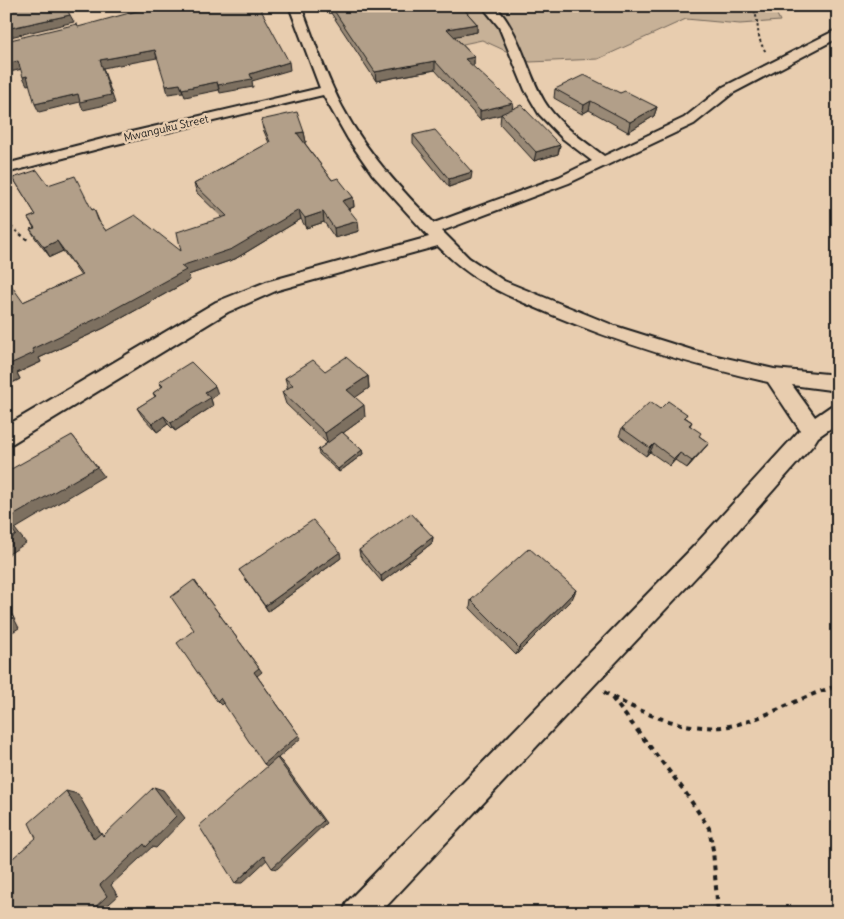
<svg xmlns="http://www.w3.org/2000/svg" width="844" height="919" font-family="Delius,sans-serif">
<rect width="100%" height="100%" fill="#e8cdaf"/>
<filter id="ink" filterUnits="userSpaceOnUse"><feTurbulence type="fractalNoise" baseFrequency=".02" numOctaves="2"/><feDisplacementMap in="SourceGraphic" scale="10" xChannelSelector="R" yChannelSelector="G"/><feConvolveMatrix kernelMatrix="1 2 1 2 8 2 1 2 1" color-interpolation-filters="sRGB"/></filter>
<g filter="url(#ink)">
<path fill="#c7b197" stroke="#72665a" d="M 467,6 L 773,6 L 780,21 L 740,24 L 686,19 L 598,59 L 530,62 L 482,40 L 406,56 L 397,25 L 471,11 Z"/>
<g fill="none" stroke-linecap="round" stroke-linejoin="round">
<g stroke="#1c1c1c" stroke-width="4">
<path id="minor" d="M 289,6 L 301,6 C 312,34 321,62 333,88 C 356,140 394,183 434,223 L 559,177 L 592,161 L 562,138 L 539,114 L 525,90 L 499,27 L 482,6 L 495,6 C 521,33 526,70 544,101 C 558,124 583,140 604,156 L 684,118 L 723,87 L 838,29 L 838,38 L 733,93 L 694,124 L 569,183 L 442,231 L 469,258 L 504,281 L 615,326 L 695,351 L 774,369 L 838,375 L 838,391 L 792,385 L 815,417 L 831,406 L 838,404 L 838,423 L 818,437 L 813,445 L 711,561 L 380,913 L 343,913 L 347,902 L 695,545 L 800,430 L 768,382 C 693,365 621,344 550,314 C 504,294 474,283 438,246 L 278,290 L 228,312 L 13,443 L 6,445 L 6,426 L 216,302 L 266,282 L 429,237 L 373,175 L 348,139 L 323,95 L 117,144 L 6,173 L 6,164 L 114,136 L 320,88 Z"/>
</g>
<path stroke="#1c1c1c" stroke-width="2" stroke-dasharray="2.5 2.5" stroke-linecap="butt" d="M 752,6 C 761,21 754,36 766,52"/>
<path stroke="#1c1c1c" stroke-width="2.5" stroke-dasharray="3 3" stroke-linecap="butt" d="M 6,223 L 29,241"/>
<g stroke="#1c1c1c" stroke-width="4" stroke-dasharray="5 5" stroke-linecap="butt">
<path d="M 604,692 C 641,714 694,736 738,724 C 773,715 803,695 838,686"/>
<path d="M 612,698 L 683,789 L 709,828 L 713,850 L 718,913"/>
</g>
<use href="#minor" fill="#e8cdaf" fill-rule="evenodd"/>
</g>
<g fill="#998976" stroke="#1c1c1c">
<path d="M 323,6 L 461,6 L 477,24 L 477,32 L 454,36 L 474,57 L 474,65 L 472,66 L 512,109 L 560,145 L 558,154 L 534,161 L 500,124 L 501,114 L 480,120 L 435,70 L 376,81 L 331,13 L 328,13 Z"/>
<path d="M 555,89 L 620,93 L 657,107 L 654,116 L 628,132 L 589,110 L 582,114 L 554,98 Z"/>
<path d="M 261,120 L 304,132 L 306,142 L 304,142 L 332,180 L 353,197 L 354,207 L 349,209 L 359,231 L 335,238 L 324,222 L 306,228 L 301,219 L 235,259 L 188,275 L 190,280 L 104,328 L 39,358 L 41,362 L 17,373 L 20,379 L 6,386 L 6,332 L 8,332 L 23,302 L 81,276 L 63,251 L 50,257 L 36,239 L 30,229 L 34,228 L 28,218 L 36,215 L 13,178 L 48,185 L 92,210 L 94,209 L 100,223 L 106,231 L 181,251 L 222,217 L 197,193 L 194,184 L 269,143 L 263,129 Z"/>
<path d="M 413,135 L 471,179 L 449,187 L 413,143 Z"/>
<path d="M 325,371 L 368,376 L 369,388 L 355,397 L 365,417 L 343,433 L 362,450 L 363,454 L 339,472 L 319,454 L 318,450 L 327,443 L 286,404 L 282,392 L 288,388 L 285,378 Z"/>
<path d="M 159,382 L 218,394 L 211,399 L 213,406 L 175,431 L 168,424 L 157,432 L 142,416 L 137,408 L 155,397 L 153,393 L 162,387 Z"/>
<path d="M 660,409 L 687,414 L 685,417 L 692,422 L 690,426 L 699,436 L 709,443 L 703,450 L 687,468 L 675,460 L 670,466 L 650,452 L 646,456 L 619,436 L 622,428 Z"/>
<path d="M 433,537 L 432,543 L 382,582 L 360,556 L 359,550 Z"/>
<path d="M 341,558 L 268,611 L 239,570 Z"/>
<path d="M 576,590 L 572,599 L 516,655 L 470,608 L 471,600 Z"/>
</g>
<g fill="#7d6f60" stroke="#1c1c1c">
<path d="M 327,6 L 330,6 L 331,13 L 328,13 Z"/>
<path d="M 70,15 L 74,22 L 6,38 L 6,29 Z"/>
<path d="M 477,24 L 477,32 L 447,38 L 447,29 Z"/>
<path d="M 155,50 L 157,58 L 103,68 L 115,103 L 83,110 L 80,102 L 39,112 L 35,104 L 78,94 L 100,60 Z"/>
<path d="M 474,57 L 474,65 L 464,67 L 465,59 Z"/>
<path d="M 18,61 L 22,69 L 6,73 L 6,64 Z"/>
<path d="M 435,61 L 435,70 L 376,81 L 375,72 Z"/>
<path d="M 289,62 L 290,70 L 252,81 L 253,87 L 220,93 L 218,85 L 250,74 Z"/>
<path d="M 27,76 L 31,84 L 27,85 L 23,77 Z"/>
<path d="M 217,82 L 219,90 L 185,97 L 182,89 Z"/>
<path d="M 180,84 L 183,92 L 168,94 L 166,86 Z"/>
<path d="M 591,101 L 589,110 L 582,114 L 584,105 Z"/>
<path d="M 513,103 L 512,112 L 480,120 L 480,111 Z"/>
<path d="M 657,107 L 654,116 L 628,132 L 630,122 Z"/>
<path d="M 304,132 L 306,142 L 299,143 L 297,133 Z"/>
<path d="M 560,145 L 558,154 L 534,161 L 536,152 Z"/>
<path d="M 472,172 L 471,179 L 449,187 L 449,179 Z"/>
<path d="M 353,197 L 354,207 L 344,210 L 342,201 Z"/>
<path d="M 299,210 L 301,219 L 235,259 L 188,275 L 190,280 L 104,328 L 39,358 L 41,362 L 17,373 L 20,379 L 6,386 L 6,373 L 10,364 L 32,349 L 181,266 Z"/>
<path d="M 323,212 L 324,222 L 306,228 L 305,218 Z"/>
<path d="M 358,221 L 359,231 L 335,238 L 334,228 Z"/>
<path d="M 57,241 L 63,251 L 50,257 L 44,247 Z"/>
<path d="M 368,376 L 369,388 L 349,402 L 347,390 Z"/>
<path d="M 215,386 L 218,394 L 211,399 L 213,406 L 175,431 L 171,423 L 205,392 Z"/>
<path d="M 364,405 L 365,417 L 328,444 L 325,433 Z"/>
<path d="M 164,416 L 168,424 L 157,432 L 152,424 Z"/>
<path d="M 72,435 L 104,476 L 15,529 L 26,543 L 6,556 L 6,520 Z"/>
<path d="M 709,443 L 703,450 L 687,468 L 692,461 Z"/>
<path d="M 654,444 L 650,452 L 646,456 L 650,448 Z"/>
<path d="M 362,450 L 363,454 L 339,472 L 338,469 Z"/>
<path d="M 680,453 L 675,460 L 670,466 L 674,459 Z"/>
<path d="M 433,537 L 432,543 L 382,582 L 381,576 Z"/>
<path d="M 340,552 L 341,558 L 268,611 L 265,606 Z"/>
<path d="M 194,580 L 262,672 L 257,676 L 301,738 L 278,758 L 282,762 L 326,823 L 277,869 L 272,868 L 268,767 L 264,764 L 254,672 Z"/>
<path d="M 576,590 L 572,599 L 516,655 L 519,648 Z"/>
<path d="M 6,603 L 19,628 L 6,636 Z"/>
<path d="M 220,698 L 224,702 L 221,705 L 217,701 Z"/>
<path d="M 154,787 L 163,790 L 185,818 L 156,848 L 152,847 L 111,885 L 118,896 L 101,911 L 103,913 L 90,913 L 90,912 L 100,885 Z"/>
<path d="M 66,791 L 78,794 L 105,841 L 94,839 Z"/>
<path d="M 264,856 L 270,857 L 242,883 L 235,883 Z"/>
</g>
<g fill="#b29f89" stroke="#1c1c1c">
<path d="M 6,6 L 65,6 L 70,15 L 6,29 Z"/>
<path d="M 155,6 L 257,6 L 261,10 L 289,62 L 250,74 L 252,79 L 218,85 L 217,82 L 182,89 L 180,84 L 166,86 L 155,50 L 100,60 L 111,95 L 80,102 L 78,94 L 35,104 L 27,76 L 23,77 L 18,61 L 6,64 L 6,41 L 77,24 L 78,27 Z"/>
<path d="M 331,6 L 461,6 L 477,24 L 447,29 L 474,57 L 465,59 L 513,103 L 480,111 L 435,61 L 375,72 Z"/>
<path d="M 584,75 L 620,93 L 625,91 L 657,107 L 630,122 L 591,101 L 584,105 L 555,89 Z"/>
<path d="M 521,105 L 560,145 L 536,152 L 501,114 Z"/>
<path d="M 297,112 L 304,132 L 297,133 L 332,180 L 338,178 L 353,197 L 342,201 L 358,221 L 334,228 L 323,212 L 305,218 L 299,210 L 232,249 L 181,266 L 186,270 L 98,318 L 32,349 L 34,353 L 10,364 L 13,370 L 6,373 L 6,332 L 8,332 L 6,329 L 6,278 L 23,302 L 82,275 L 57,241 L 44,247 L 30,229 L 35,228 L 28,218 L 36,215 L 13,178 L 37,170 L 48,185 L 75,176 L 92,210 L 94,209 L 98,220 L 106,231 L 135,215 L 181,251 L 177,232 L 227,216 L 194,184 L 270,142 L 261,120 Z"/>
<path d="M 435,130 L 472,172 L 449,179 L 413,135 Z"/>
<path d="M 346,357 L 368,376 L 347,390 L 364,405 L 325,433 L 282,392 L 293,385 L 285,378 L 313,360 L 325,371 Z"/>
<path d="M 191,362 L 215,386 L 205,392 L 210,398 L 171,423 L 164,416 L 152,424 L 137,408 L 156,396 L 153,393 L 163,386 L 159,382 Z"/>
<path d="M 668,401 L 687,414 L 684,417 L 692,422 L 689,425 L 701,433 L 699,436 L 709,443 L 692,461 L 680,453 L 674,459 L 654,444 L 650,448 L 622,428 L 650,402 L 660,409 Z"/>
<path d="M 342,432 L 362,450 L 338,469 L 318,450 Z"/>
<path d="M 72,435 L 97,467 L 6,520 L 6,472 Z"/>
<path d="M 411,513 L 433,537 L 381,576 L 359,550 Z"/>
<path d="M 313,520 L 340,552 L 265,606 L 239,570 Z"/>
<path d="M 6,521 L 16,535 L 6,542 Z"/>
<path d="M 529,548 L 576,590 L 519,648 L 471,600 Z"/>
<path d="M 194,580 L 259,668 L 254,672 L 299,735 L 264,764 L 220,698 L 217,701 L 177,643 L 194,630 L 171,597 Z"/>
<path d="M 6,617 L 9,622 L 6,624 Z"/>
<path d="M 277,758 L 323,821 L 272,868 L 264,856 L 235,883 L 199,826 Z"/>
<path d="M 154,787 L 176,816 L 146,847 L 144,844 L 100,885 L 107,896 L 90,912 L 90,913 L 6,913 L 6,864 L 36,838 L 29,823 L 66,791 L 94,839 L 101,833 L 103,836 Z"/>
</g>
</g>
<g text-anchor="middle" stroke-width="5" stroke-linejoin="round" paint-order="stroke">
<g font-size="11" fill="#1c1c1c" stroke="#e8cdaf">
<text transform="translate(166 128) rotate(-13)" y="4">Mwanguku Street</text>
</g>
</g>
<rect width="844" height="919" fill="none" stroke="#e8cdaf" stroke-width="25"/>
<rect x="12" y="12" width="819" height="894" fill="none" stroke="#1c1c1c" stroke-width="2" filter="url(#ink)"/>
</svg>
